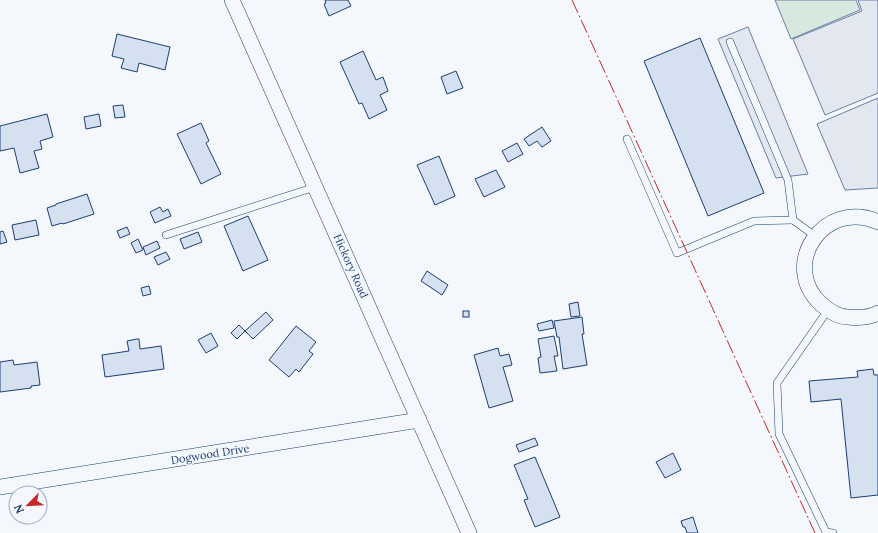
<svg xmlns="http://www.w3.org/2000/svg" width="878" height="533" font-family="Lora,serif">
<rect width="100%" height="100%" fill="#f4f7fb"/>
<path fill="#d7e8df" stroke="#687fa3" d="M 775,0 L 856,0 L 860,10 L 791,39 Z"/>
<g fill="#e3e8f0" stroke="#687fa3">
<path d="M 858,0 L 878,0 L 878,93 L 825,115 L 793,39 L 862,11 Z"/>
<path d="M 748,27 L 808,174 L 776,178 L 718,39 Z"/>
<path d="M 878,98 L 878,188 L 845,190 L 817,124 Z"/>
</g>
<g fill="#d5e0f0" stroke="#1d3f73">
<path d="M 325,0 L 348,0 L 351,6 L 329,16 L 324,4 L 326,3 Z"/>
<path d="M 117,34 L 170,47 L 165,70 L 139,63 L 137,72 L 121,68 L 124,59 L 112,56 Z"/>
<path d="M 700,38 L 764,193 L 708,216 L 644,61 Z"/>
<path d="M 363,51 L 376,80 L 383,77 L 388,91 L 380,95 L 387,110 L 369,119 L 362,103 L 359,104 L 340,62 Z"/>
<path d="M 456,71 L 463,88 L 447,94 L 441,77 Z"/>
<path d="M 123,105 L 125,117 L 115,118 L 113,106 Z"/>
<path d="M 47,114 L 53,137 L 40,141 L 42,149 L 34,151 L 39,168 L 20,173 L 14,148 L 0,151 L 0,126 Z"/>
<path d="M 99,114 L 101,126 L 86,129 L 84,117 Z"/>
<path d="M 201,123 L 209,141 L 206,143 L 221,174 L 201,184 L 177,134 Z"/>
<path d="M 542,127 L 551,141 L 542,147 L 537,141 L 529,146 L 524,139 Z"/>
<path d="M 517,143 L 523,154 L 508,162 L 502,151 Z"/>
<path d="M 439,156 L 455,196 L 435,205 L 417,165 Z"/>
<path d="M 496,170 L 505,187 L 484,197 L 475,179 Z"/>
<path d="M 87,194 L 94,214 L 63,224 L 62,223 L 52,226 L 47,208 L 56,205 L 56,204 Z"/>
<path d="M 160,207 L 163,212 L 168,209 L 171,216 L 155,223 L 150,212 Z"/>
<path d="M 248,216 L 268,260 L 243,271 L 224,226 Z"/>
<path d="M 36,220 L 39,235 L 15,240 L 12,225 Z"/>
<path d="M 127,227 L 130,234 L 120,238 L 117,231 Z"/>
<path d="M 3,231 L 7,242 L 0,244 L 0,232 Z"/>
<path d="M 198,232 L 202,242 L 184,249 L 180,239 Z"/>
<path d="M 138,239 L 143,250 L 136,253 L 131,243 Z"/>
<path d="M 157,241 L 160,248 L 146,255 L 143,247 Z"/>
<path d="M 166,252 L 170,259 L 158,265 L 154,257 Z"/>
<path d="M 427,271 L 448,285 L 442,295 L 421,281 Z"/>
<path d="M 149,286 L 151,294 L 143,296 L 141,288 Z"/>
<path d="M 578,302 L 580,316 L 571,317 L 569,304 Z"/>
<rect x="463" y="311" width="6" height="6"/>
<path d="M 266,312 L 273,320 L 253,339 L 245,331 Z"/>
<path d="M 582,317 L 584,334 L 582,334 L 587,365 L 563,369 L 559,337 L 557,337 L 554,321 Z"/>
<path d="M 552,320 L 554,328 L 539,331 L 537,324 Z"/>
<path d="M 239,325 L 245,331 L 237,339 L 231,333 Z"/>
<path d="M 296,326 L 316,342 L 309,351 L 313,354 L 299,372 L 296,369 L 289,377 L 269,360 Z"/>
<path d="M 211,333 L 218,346 L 206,353 L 198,340 Z"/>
<path d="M 554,336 L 558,356 L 554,356 L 557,371 L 540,373 L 538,358 L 541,357 L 538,339 Z"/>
<path d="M 137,339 L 139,339 L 140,349 L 161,346 L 164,369 L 105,377 L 102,355 L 129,351 L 127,341 Z"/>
<path d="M 498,348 L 500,356 L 509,354 L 512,365 L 503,367 L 513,401 L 489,408 L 474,355 Z"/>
<path d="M 13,360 L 14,365 L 37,362 L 40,385 L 31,386 L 31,388 L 0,392 L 0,362 Z"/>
<path d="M 873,369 L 874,375 L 878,375 L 878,495 L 851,498 L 841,399 L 811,402 L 809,381 L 858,377 L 857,371 Z"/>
<path d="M 535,438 L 538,445 L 519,452 L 516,445 Z"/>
<path d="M 673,453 L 681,470 L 665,478 L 656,462 Z"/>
<path d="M 535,457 L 560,517 L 535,527 L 524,500 L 528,499 L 514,465 Z"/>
<path d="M 693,517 L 698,533 L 687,533 L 685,527 L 683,527 L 681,521 Z"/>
</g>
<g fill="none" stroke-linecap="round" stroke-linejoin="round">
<g stroke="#1d3f73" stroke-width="8">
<g id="lane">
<path d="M 730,42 L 788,180 L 793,220 L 815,236"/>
<path d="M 627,139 L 677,253 L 754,221 L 793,220"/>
<path d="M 166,235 L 315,187"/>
<path d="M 828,310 L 777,383 L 779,434 L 826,532 L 833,533"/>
</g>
</g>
<g stroke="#1d3f73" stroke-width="16">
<g id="street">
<path d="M 232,0 L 469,533"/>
<path d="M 878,222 C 824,198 779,265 821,304 C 829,311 838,317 848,317 C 858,318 869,318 878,313"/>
<path d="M 0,487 L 419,420"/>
</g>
</g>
<use href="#lane" stroke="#f4f7fb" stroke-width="7"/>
<use href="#street" stroke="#f4f7fb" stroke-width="15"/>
<path stroke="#c62828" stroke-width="1" stroke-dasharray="14 3 2 3" stroke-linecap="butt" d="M 572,0 L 815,533"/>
</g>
<g text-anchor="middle" stroke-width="3" stroke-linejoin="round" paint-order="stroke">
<g font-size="11" fill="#1d3f73" stroke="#f4f7fb">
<text transform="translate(351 266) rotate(66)" y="4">Hickory Road</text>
<text transform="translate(210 454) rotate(-9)" y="4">Dogwood Drive</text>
</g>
</g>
<g transform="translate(28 505) rotate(246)"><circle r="19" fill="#f4f7fb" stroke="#9eadc5"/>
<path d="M0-3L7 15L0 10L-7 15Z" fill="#c62828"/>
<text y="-6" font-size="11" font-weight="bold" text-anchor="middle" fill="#1d3f73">N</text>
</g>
</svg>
